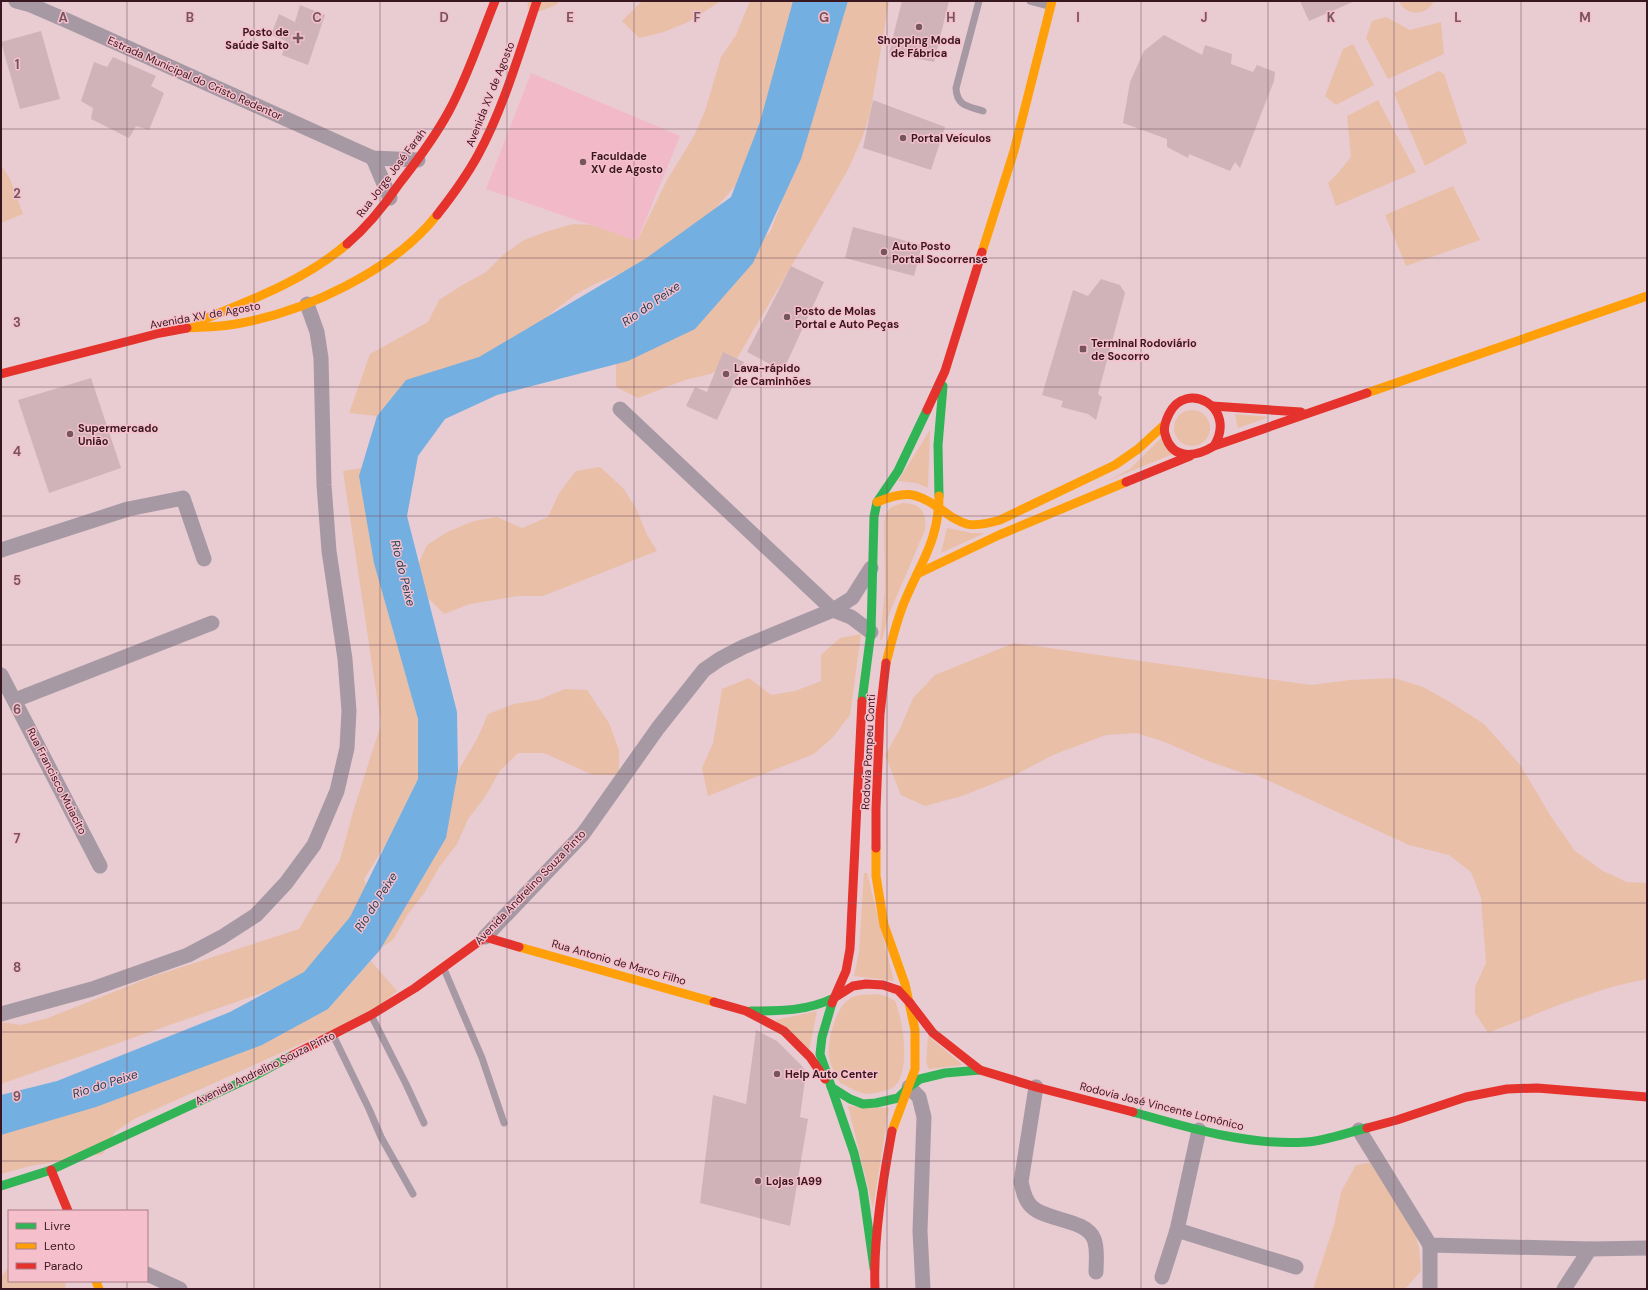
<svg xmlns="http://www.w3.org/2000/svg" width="1648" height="1290" font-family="'DM Sans',sans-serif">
<rect width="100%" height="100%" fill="#e8ccd2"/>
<path fill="#f2bac8" d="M 531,73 L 680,136 L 637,241 L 486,189 Z"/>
<g fill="#e9bfa8">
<path d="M 527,1 L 560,1 L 556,5 L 530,15 Z"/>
<path d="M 642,1 L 721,1 L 688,22 L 664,32 L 639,38 L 622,21 Z"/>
<path d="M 750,1 L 889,1 L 870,114 L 862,138 L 848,170 L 733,365 L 710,374 L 685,380 L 638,398 L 616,387 L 616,360 L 700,296 L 770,232 L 780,207 L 789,176 L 746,173 L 711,214 L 646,264 L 599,282 L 576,294 L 555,310 L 518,344 L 402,385 L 377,416 L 349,413 L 370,354 L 428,322 L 439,300 L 464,284 L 486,272 L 503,255 L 524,240 L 548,231 L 573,224 L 592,225 L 637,241 L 667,180 L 694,136 L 705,111 L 721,57 L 736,35 Z"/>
<path d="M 1399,1 L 1434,1 C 1427,16 1406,17 1399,1 Z"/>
<path d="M 1386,17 L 1410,30 L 1441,22 L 1444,54 L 1388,79 L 1366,38 L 1372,21 Z"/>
<path d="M 1353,44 L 1374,85 L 1336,105 L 1325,96 L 1343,49 Z"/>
<path d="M 1439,71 L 1444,74 L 1467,143 L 1425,166 L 1394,93 Z"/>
<path d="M 1378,100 L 1416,172 L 1336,206 L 1328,183 L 1338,173 L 1351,157 L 1347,116 Z"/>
<path d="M 1,165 L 10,179 L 23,214 L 1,223 Z"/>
<path d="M 1453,186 L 1480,240 L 1406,266 L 1385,215 Z"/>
<circle cx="1192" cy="428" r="18"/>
<path d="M 1235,414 L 1269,417 L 1238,428 Z"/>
<path d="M 930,430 L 928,488 L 916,483 L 898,481 Z"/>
<path d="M 1162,437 L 1173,454 L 1107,481 L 1130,469 Z"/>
<path d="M 368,467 L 373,557 L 418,719 L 418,779 L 387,842 L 364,879 L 370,895 L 313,975 L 1,1084 L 1,1022 L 21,1025 L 48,1018 L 151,977 L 299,929 L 340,860 L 353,812 L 381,724 L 343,471 Z"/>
<path d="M 600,467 L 623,488 L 636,508 L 647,535 L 657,551 L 543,596 L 518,596 L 470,604 L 444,614 L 426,596 L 416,569 L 427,545 L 447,532 L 474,521 L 497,517 L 522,528 L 548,517 L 559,493 L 576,471 Z"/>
<path d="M 903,503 C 921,504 927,512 925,530 L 889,614 L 882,640 L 880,640 L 885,589 L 884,524 C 886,509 889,507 903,503 Z"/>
<path d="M 947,528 L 972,533 L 985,533 L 941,553 Z"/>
<path d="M 861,634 L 850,715 L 833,737 L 814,754 L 708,796 L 702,768 L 713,743 L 722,689 L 749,678 L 771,695 L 795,691 L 821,681 L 821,655 L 840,638 Z"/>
<path d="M 1014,643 L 1311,685 L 1350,680 L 1394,678 L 1423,687 L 1450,702 L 1484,724 L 1501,743 L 1521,766 L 1550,815 L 1575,851 L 1603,871 L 1627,882 L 1647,883 L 1647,979 C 1592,989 1540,1013 1488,1033 L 1475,1013 L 1475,987 L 1486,963 L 1481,898 L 1471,872 L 1449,855 L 1409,845 L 1254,774 L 1243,773 L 1208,761 L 1165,742 L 1136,733 L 1106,735 L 1053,755 L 1015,775 L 962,796 L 925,806 L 901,795 L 885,755 L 900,729 L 913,698 L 935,675 Z"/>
<path d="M 565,689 L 587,690 L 609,723 L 619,750 L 619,775 L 593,775 L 544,753 L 518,753 L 500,771 L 485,797 L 468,819 L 457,844 L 440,866 L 425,892 L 408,914 L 393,940 L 373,953 L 410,852 L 477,739 L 488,714 L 514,704 L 538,700 Z"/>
<path d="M 864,873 L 867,873 L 894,981 L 854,976 L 859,952 Z"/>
<path d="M 371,961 L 397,991 L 372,1012 L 134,1119 L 115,1132 L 103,1154 L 30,1166 L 1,1174 L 1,1128 L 328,1009 Z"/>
<path d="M 878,994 L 888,997 L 895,1001 C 903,1021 911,1069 895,1086 C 892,1090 871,1094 866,1094 C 858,1093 847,1086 840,1083 C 836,1075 830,1065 829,1057 C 827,1041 835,1010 848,1000 C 856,993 868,995 878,994 Z"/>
<path d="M 817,1011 L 809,1051 L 775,1020 Z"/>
<path d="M 928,1036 L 963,1065 L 929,1069 L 926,1063 Z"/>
<path d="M 848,1106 L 889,1108 L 873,1208 Z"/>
<path d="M 1380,1161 L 1408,1206 L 1419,1248 L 1421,1271 L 1405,1289 L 1313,1289 L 1334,1225 L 1341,1192 L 1356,1165 Z"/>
<path d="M 9,1267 L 9,1281 L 66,1281 L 65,1289 L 1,1289 L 1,1277 Z"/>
</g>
<path fill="#74afe2" d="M 793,1 L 848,1 L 801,159 L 753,263 L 695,329 L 628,361 L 497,395 L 445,419 L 418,456 L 407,516 L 457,712 L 458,771 L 446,838 L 380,950 L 328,1009 L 262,1045 L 96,1107 L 1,1135 L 1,1095 L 57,1081 L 230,1012 L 304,972 L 350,917 L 418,779 L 418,719 L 374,563 L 359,476 L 377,416 L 406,380 L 479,357 L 645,259 L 731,197 L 760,122 Z"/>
<g fill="#d0b3b9">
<path d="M 902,1 L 949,1 L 934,62 L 889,53 Z"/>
<path d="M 1300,1 L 1355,1 L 1309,21 Z"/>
<path d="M 300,5 L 325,15 L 308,65 L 282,55 L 286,41 L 271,35 L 279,14 L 295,22 Z"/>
<path d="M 41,31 L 60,99 L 20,109 L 1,42 Z"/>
<path d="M 1164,35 L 1202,55 L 1205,45 L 1232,54 L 1231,64 L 1253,72 L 1257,65 L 1275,72 L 1274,81 L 1240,168 L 1235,162 L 1230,171 L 1189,154 L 1188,158 L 1167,147 L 1167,139 L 1123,123 L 1130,82 L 1144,51 Z"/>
<path d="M 113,57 L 156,76 L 151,86 L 164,93 L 149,130 L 136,126 L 129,138 L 91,119 L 93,108 L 81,101 L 94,62 L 107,67 Z"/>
<path d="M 873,100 L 945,127 L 931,170 L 863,148 Z"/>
<path d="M 853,227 L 922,245 L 914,276 L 845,258 Z"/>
<path d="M 791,266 L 824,282 L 783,371 L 747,352 Z"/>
<path d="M 1101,279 L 1120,285 L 1125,293 L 1098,394 L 1102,397 L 1096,420 L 1088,414 L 1061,407 L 1063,401 L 1042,395 L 1073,290 L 1088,296 Z"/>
<path d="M 723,352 L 744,362 L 717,420 L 686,406 L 695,387 L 707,392 Z"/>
<path d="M 91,378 L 121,468 L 49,493 L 18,400 Z"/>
<path d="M 756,1030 L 777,1041 L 801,1065 L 806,1072 L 800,1117 L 808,1119 L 790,1226 L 700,1203 L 713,1095 L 746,1104 Z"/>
</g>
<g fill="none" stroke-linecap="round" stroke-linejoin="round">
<g stroke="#a799a4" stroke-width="7">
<path d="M 979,1 L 956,88 C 957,106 967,106 983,111"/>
<path d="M 1030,1 L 1049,6"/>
<path d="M 444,969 L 482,1058 L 504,1123"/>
<path d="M 372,1017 L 406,1084 L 424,1123"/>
<path d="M 334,1037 L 369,1109 L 381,1137 L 413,1194"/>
</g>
<g stroke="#a799a4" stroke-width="15">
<path d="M 16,1 L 31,5 L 68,21 L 373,158 L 418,160"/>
<path d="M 373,158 L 390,198"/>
<path d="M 620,409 L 833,610 L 851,617 L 871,632"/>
<path d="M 1,550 L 128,509 L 183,498 L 204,559"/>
<path d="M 1,675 L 100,866"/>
<path d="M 15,700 L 212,623"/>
<path d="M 485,937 L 583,834 L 658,728 L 704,670 L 720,659 L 743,647 L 833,610 L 852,598 L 871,568"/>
<path d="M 1,1014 L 92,989 L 188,955 L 222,937 L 256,915 L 286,883 L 314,845 L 337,791 L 347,748 L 349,711 L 345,659 L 329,551 L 324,485 L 321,358 L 317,332 L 307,304"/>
<path d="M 909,1087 L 919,1097 L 924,1117 L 920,1231 L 923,1289"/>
<path d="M 1036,1087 L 1021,1182 C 1023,1191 1025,1201 1032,1207 C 1047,1221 1086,1219 1094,1239 C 1098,1249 1096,1262 1096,1272"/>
<path d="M 1359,1130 L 1430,1245 L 1590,1249 L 1647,1248"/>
<path d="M 1177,1230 L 1296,1267"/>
<path d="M 1430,1245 L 1430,1289"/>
<path d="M 147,1274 L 180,1289"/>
<path d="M 1162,1277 L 1177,1230 L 1199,1130"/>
<path d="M 1564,1289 L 1590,1249"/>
</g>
<g stroke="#30b455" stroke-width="9">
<path d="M 939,496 L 938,445 L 943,386"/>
<path d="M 862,701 L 871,632 L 874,517 L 877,502 L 898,471 L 927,410"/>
<path d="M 832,1003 L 822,1037 L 820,1054 L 854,1153 L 863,1190 L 874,1268"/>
<path d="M 751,1011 C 781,1011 807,1011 834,998"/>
<path d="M 831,1087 L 850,1099 L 863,1104 L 876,1103 L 898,1098 L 909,1087"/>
<path d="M 909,1087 L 920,1079 L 945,1073 L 980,1070"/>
<path d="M 1133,1112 C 1190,1128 1248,1146 1307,1142 C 1325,1141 1349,1132 1367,1128"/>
<path d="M 1,1186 L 51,1170 L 254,1076 L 293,1055"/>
</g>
<g stroke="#ff9f0a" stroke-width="9">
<path d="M 982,252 L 1014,151 L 1052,1"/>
<path d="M 197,322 C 249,301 304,281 347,244"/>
<path d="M 187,328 C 203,327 220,327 236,324 C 305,312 393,271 437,215"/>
<path d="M 1367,393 L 1647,296"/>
<path d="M 877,502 C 904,491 915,491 939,508"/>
<path d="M 939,508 C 964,526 969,529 1000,520 L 1115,465 L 1138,449 L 1163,426"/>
<path d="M 917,574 L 999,535 L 1126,482"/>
<path d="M 886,663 C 892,641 897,618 906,598 C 922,561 939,538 939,496"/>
<path d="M 876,848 L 876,876 L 884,925 L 905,984 L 915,1030 L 915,1069 L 892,1131"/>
<path d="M 519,947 L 714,1002"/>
<path d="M 96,1281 L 99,1289"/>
</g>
<g stroke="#e5322d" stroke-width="9">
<path d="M 437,215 C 452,196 466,177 478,155 C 504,107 519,53 537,1"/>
<path d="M 347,244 C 367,227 384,206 399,184 C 417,161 435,137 449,111 C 468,76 480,38 495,1"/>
<path d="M 1,374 L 160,333 L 187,328"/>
<path d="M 1212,406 L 1301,412"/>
<path d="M 927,410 L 945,371 L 982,252"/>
<path d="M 1214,446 C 1238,407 1186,379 1169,414 C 1166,420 1163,427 1165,434 C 1172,461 1196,457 1214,446 L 1367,393"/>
<path d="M 1126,482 L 1190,456"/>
<path d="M 876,848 L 876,809 L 880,714 L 886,663"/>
<path d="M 834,998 L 853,986 L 866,984 L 883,985 L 898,990 L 910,1003"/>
<path d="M 714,1002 L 746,1011 L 784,1031 L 810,1057 L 825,1079"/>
<path d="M 832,1003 L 846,971 L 850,949 L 862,701"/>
<path d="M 910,1003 L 933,1033 L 980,1070 L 1036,1087 L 1133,1112"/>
<path d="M 293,1055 L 371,1015 L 415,988 L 485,937 L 519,947"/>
<path d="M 1367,1128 L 1397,1120 L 1466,1097 L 1507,1089 L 1537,1088 L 1647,1097"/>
<path d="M 51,1170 L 68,1211"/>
<path d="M 875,1289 C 873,1239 883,1180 892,1131"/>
</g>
</g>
<path fill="none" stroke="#76565e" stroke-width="1" stroke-opacity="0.55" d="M 127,1 L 127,1211M 254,1 L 254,1289M 380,1 L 380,1289M 507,1 L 507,1289M 634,1 L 634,1289M 761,1 L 761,1289M 887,1 L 887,1289M 1014,1 L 1014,1289M 1141,1 L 1141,1289M 1268,1 L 1268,1289M 1394,1 L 1394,1289M 1521,1 L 1521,1289M 1,129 L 1647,129M 1,258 L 1647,258M 1,387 L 1647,387M 1,516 L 1647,516M 1,645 L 1647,645M 1,774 L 1647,774M 1,903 L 1647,903M 1,1032 L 1647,1032M 1,1161 L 1647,1161M 127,1281 L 127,1289"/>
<g fill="#76565e" stroke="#f5bfcb" stroke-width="1.5">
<circle cx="919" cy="27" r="4"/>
<path d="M296 32h4v4h4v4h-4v4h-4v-4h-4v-4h4z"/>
<circle cx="903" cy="138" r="4"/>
<circle cx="583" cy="162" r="4"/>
<circle cx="884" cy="252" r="4"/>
<circle cx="787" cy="317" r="4"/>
<rect x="1079" y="345" width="8" height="8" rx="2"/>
<circle cx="726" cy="374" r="4"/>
<circle cx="70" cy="434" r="4"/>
<circle cx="777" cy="1074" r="4"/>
<circle cx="758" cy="1181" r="4"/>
</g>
<g text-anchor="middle" stroke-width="3" stroke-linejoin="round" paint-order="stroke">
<g font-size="11" font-weight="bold" fill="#381720" stroke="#f5bfcb" text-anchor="start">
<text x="289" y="36" text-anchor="end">Posto de<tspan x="289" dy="13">Saúde Salto</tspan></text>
<text x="919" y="44" text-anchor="middle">Shopping Moda<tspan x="919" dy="13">de Fábrica</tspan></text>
<text x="911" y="142">Portal Veículos</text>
<text x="591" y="160">Faculdade<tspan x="591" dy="13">XV de Agosto</tspan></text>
<text x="892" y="250">Auto Posto<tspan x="892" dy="13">Portal Socorrense</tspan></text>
<text x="795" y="315">Posto de Molas<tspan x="795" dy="13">Portal e Auto Peças</tspan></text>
<text x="1091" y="347">Terminal Rodoviário<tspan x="1091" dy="13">de Socorro</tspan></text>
<text x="734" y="372">Lava-rápido<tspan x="734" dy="13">de Caminhões</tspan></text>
<text x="78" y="432">Supermercado<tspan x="78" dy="13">União</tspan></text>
<text x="785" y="1078">Help Auto Center</text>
<text x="766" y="1185">Lojas 1A99</text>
</g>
<g font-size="11" fill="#381720" stroke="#f5bfcb">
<text transform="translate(195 78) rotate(24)" y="4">Estrada Municipal do Cristo Redentor</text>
<text transform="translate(490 94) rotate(-68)" y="4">Avenida XV de Agosto</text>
<text transform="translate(391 173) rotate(-53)" y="4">Rua Jorge José Farah</text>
<text transform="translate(205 315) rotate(-10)" y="4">Avenida XV de Agosto</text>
<text transform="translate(868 752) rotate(-87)" y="4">Rodovia Pompeu Conti</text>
<text transform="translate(57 781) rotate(63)" y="4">Rua Francisco Muiacito</text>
<text transform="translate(530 887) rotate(-46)" y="4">Avenida Andrelino Souza Pinto</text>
<text transform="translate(619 962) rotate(16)" y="4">Rua Antonio de Marco Filho</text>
<text transform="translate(265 1068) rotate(-26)" y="4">Avenida Andrelino Souza Pinto</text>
<text transform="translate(1162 1106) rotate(14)" y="4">Rodovia José Vincente Lomônico</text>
</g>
<g font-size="12" font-style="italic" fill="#173e5a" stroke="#f5bfcb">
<text transform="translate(651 304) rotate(-35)" y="4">Rio do Peixe</text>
<text transform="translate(403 573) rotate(76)" y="4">Rio do Peixe</text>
<text transform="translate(376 902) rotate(-57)" y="4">Rio do Peixe</text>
<text transform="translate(105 1084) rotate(-18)" y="4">Rio do Peixe</text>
</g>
</g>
<g font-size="13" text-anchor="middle" font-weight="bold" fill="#76565e" stroke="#f5bfcb" stroke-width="3" stroke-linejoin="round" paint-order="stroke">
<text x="63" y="22">A</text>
<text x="190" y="22">B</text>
<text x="317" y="22">C</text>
<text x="444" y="22">D</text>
<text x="570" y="22">E</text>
<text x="697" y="22">F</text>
<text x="824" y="22">G</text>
<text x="951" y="22">H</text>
<text x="1078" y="22">I</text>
<text x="1204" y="22">J</text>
<text x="1331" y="22">K</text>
<text x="1458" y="22">L</text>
<text x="1585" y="22">M</text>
<text x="17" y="69">1</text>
<text x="17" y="198">2</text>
<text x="17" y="327">3</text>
<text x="17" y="456">4</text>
<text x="17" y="585">5</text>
<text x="17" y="714">6</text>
<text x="17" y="843">7</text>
<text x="17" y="972">8</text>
<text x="17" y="1101">9</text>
</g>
<rect width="1648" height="1290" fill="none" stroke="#381720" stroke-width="4"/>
<rect x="8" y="1210" width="140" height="72" fill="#f5bfcb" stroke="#a97c87"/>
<rect x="16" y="1223" width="20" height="6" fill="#30b455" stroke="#a97c87"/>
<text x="44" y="1230" font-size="12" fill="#381720">Livre</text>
<rect x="16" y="1243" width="20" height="6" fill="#ff9f0a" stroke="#a97c87"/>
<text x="44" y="1250" font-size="12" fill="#381720">Lento</text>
<rect x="16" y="1263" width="20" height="6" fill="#e5322d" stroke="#a97c87"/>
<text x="44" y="1270" font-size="12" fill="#381720">Parado</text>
</svg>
